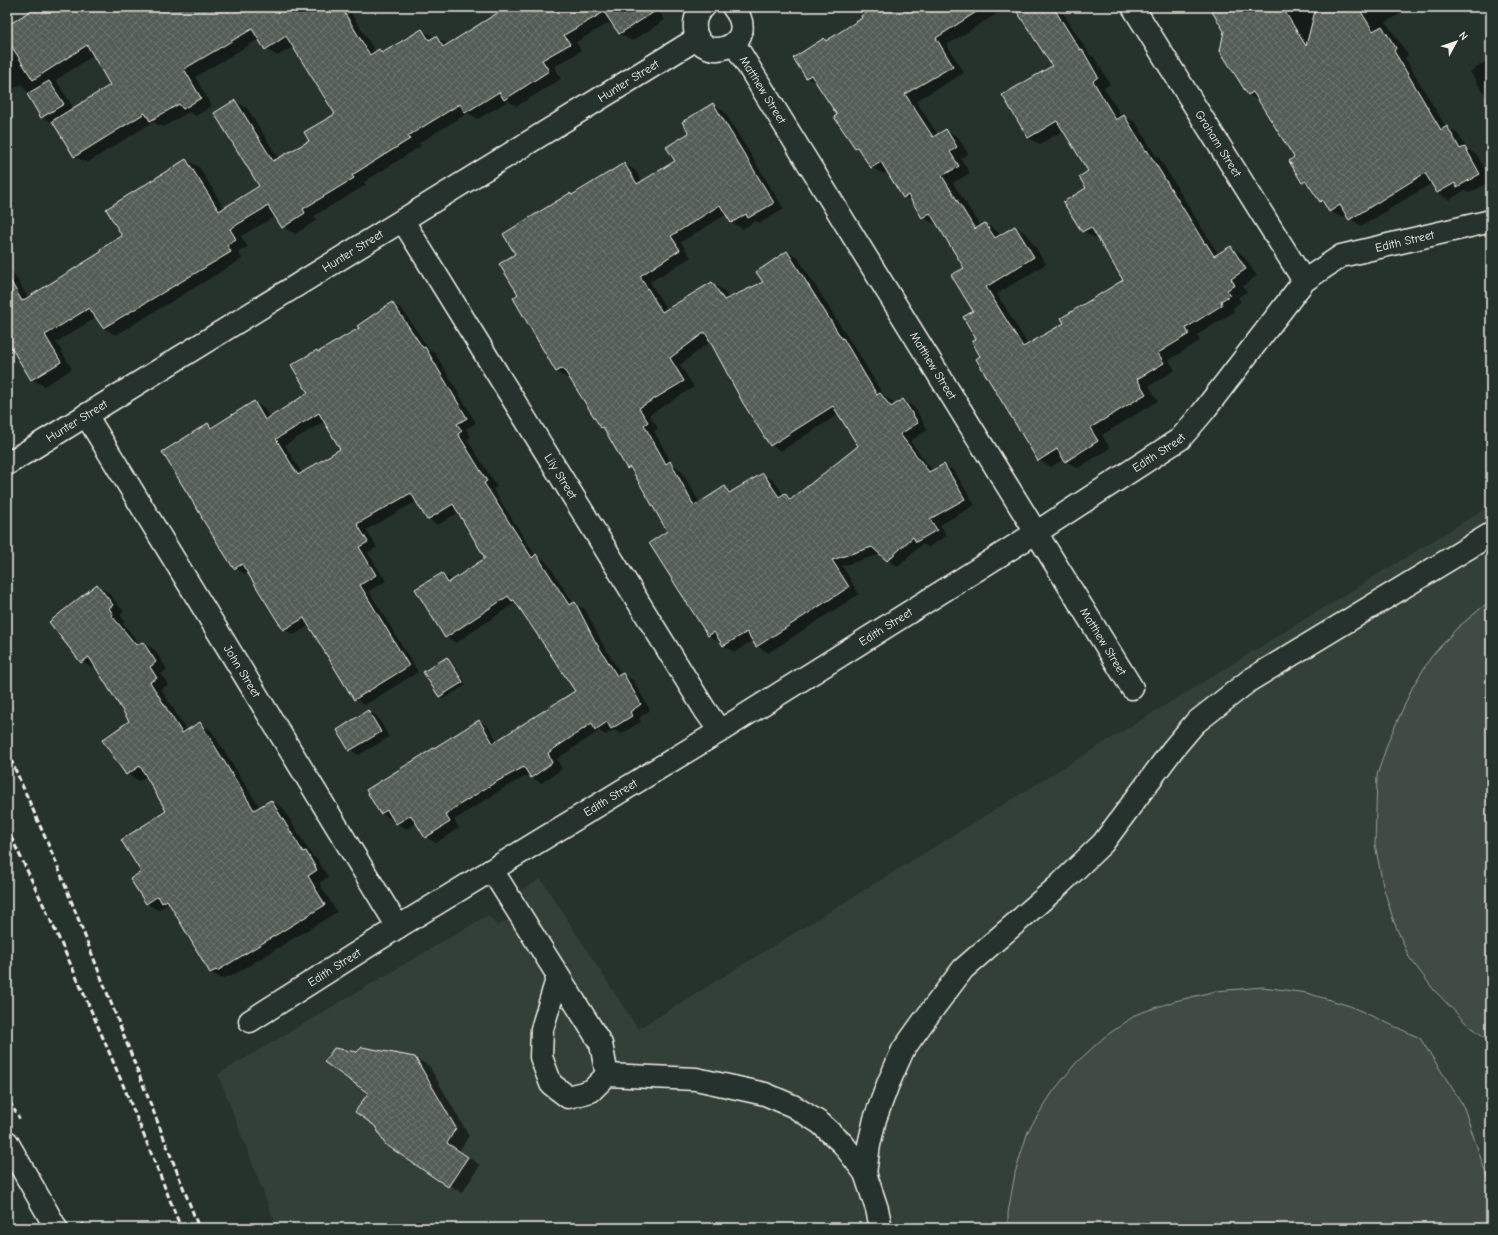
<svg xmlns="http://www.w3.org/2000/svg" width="1498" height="1235" font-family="'Comic Neue',sans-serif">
<defs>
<pattern id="building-cross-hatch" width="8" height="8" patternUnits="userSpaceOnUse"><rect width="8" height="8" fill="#525c55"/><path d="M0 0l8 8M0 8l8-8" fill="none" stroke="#6c746d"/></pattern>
</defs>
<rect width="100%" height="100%" fill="#26332d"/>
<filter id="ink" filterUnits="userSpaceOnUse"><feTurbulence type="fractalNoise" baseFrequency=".025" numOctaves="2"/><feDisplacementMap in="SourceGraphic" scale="8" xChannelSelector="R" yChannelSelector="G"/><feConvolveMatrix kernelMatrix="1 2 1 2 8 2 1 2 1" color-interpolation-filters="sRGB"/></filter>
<g filter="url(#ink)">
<path fill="#333f39" d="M 1491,505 L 1491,1228 L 277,1228 L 218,1074 L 488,915 L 497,926 L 519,914 L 529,907 L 521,890 L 541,879 L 638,1029 Z"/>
<g fill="#414b45" stroke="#9a9e96">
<path d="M 1491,600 L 1491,1042 L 1467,1024 L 1434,990 L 1409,957 L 1394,922 L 1383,886 L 1375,844 L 1377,775 L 1388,742 L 1413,686 L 1431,657 L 1457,628 Z"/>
<path d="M 1263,987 L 1307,993 L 1350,1006 L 1420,1038 L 1463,1105 L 1491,1189 L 1491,1228 L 1008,1228 L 1008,1213 L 1015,1173 L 1028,1131 L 1052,1093 L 1075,1064 L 1103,1038 L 1137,1014 L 1175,1001 L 1216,991 Z"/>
</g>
<g fill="#0007" fill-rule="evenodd">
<path d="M 43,7 L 356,7 L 350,11 L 376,53 L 379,50 L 384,53 L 422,30 L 449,45 L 509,7 L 656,7 L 665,20 L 632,41 L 620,34 L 614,26 L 609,23 L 576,42 L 581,51 L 554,67 L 561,79 L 517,106 L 508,101 L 478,119 L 468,113 L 419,143 L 421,146 L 364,182 L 366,185 L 314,216 L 317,220 L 295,234 L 283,227 L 276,216 L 241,236 L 248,247 L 238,252 L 242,259 L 116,335 L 103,328 L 97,317 L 56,342 L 72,369 L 44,386 L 32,379 L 7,339 L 7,262 L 28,298 L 103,252 L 124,236 L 186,160 L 199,167 L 224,208 L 260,186 L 235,101 L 247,108 L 279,159 L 310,141 L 337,114 L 294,46 L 278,56 L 265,49 L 259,39 L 195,77 L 212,106 L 196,116 L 189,112 L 163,127 L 153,122 L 87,163 L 74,156 L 55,124 L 42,117 L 22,84 L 7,92 L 7,26 ZM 94,55 L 112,85 L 74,109 L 56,80 Z"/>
<path d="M 872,7 L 1007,7 L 947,45 L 964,73 L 916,101 L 938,135 L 946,130 L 958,137 L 968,154 L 961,159 L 970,173 L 953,183 L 981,227 L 986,224 L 997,231 L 1001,236 L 1015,227 L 1027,234 L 1046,264 L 997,294 L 1028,345 L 1066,324 L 1125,280 L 1098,236 L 1095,238 L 1083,231 L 1089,171 L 1064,130 L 1040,144 L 1028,138 L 1053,67 L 1015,7 L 1059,7 L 1090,55 L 1094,57 L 1110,84 L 1104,88 L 1122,117 L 1124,116 L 1136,123 L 1156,156 L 1159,158 L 1215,249 L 1220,254 L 1231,247 L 1242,254 L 1257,276 L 1243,286 L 1247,292 L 1238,297 L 1241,302 L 1233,308 L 1234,312 L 1197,335 L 1200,341 L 1169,360 L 1175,370 L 1149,386 L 1158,401 L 1102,435 L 1110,448 L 1078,468 L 1066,461 L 1064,459 L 1051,467 L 1039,460 L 982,357 L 977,339 L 975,311 L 965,268 L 937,223 L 935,224 L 923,217 L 915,203 L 904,197 L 888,172 L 884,174 L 872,168 L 861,151 L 856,148 L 836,117 L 838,115 L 818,84 L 807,78 L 795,58 L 824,39 L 827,42 L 863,19 L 873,10 Z"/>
<path d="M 1210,7 L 1411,7 L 1386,22 L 1408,55 L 1405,58 L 1446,127 L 1458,134 L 1467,149 L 1477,155 L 1491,181 L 1470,193 L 1465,190 L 1449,200 L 1437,193 L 1432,183 L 1362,226 L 1350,219 L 1347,215 L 1342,218 L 1330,211 L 1326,204 L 1320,201 L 1312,187 L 1303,182 L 1296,158 L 1261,102 L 1249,95 L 1221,51 L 1225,30 Z"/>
<path d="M 1491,55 L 1491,104 L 1470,72 L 1485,62 L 1486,58 Z"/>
<path d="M 713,104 L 724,111 L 784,209 L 760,223 L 755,221 L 743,229 L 732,223 L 727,214 L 681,242 L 691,257 L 650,282 L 667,310 L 712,283 L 722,289 L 729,299 L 764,283 L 788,252 L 798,258 L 852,344 L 854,346 L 884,396 L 891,400 L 895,406 L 903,400 L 914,407 L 928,430 L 910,441 L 933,471 L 944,465 L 954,471 L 975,505 L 940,525 L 947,536 L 928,547 L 922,544 L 898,567 L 888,560 L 881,554 L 842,566 L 859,594 L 768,653 L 757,646 L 753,640 L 735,652 L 724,646 L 721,641 L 720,642 L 709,636 L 650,544 L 669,532 L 634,472 L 628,468 L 606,430 L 601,427 L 570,376 L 567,378 L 556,372 L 519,295 L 516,254 L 573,196 L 624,164 L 635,170 L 642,182 L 677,161 L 690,133 ZM 711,341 L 770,445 L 781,451 L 839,414 L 859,446 L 793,499 L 785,494 L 784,495 L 773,480 L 763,474 L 733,492 L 725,488 L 700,503 L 680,469 L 672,464 L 654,431 L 658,428 L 649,415 L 694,387 L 680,365 Z"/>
<path d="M 1491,154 L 1491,169 L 1484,158 Z"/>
<path d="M 7,192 L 15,205 L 7,210 Z"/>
<path d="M 392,303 L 402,309 L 430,351 L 435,353 L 476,423 L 466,429 L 471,437 L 467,439 L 497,487 L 493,489 L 535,555 L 546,561 L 574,604 L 575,604 L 585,609 L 604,647 L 622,675 L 633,680 L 650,710 L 639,718 L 641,722 L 621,734 L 614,730 L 606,735 L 599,731 L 557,759 L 562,769 L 541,783 L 531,777 L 530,774 L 504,788 L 454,820 L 459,828 L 436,843 L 426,837 L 417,823 L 407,829 L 397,824 L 393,818 L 391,819 L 381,813 L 479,721 L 489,727 L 497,741 L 577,691 L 516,602 L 456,643 L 446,637 L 442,574 L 453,581 L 486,558 L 459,512 L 438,525 L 428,519 L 417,501 L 366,530 L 377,547 L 368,553 L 386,581 L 369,591 L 418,672 L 365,705 L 355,699 L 310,625 L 294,635 L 284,629 L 248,572 L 245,574 L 235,568 L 208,424 L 213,427 L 254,402 L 264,408 L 270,418 L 309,393 L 317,351 L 319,352 L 360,329 ZM 325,421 L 341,449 L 302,473 L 285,445 Z"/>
<path d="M 97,585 L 108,592 L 124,612 L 120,615 L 125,621 L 123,623 L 140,644 L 143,643 L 154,649 L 167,669 L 161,674 L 168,685 L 161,689 L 187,731 L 200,723 L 211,730 L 260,808 L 271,801 L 283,808 L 312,856 L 317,859 L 328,877 L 319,883 L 337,912 L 230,977 L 228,976 L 223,979 L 211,973 L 172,907 L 167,904 L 158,910 L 146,903 L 143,872 L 168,811 L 147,776 L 139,781 L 127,774 L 104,740 L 131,722 L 96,667 L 94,669 L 82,662 L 50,622 Z"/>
<path d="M 447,658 L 451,660 L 466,685 L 443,699 L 439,696 Z"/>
<path d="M 368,711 L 377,716 L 389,737 L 359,755 L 350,750 Z"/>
<path d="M 415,1058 L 429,1066 L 469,1136 L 459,1151 L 480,1165 L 462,1193 L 386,1143 L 369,1093 Z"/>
</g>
<g fill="url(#building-cross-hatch)" stroke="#f4f1e8" fill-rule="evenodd">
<path d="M 36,7 L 341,7 L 370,55 L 379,49 L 382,53 L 422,29 L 429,40 L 436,36 L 443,47 L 507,7 L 662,7 L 619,34 L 604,12 L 564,35 L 570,44 L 542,60 L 549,71 L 504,100 L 499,92 L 465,113 L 460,104 L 408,136 L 410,139 L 352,175 L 354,178 L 303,209 L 305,213 L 282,228 L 268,206 L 230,229 L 236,239 L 227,245 L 231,252 L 103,328 L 89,308 L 45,335 L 61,362 L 31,380 L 7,341 L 7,275 L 22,301 L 101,252 L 100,249 L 122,236 L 106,209 L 186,159 L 219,211 L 259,186 L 214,113 L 235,100 L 273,161 L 309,141 L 304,132 L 335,114 L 286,36 L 265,50 L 252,29 L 184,69 L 201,98 L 183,109 L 179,104 L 150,121 L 145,113 L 74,157 L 52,121 L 110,85 L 87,45 L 33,80 L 7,39 L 7,26 Z"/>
<path d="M 875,7 L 984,7 L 936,38 L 953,66 L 905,94 L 933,137 L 946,129 L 957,147 L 950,152 L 959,166 L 942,176 L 975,229 L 985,223 L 995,238 L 1015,226 L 1034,257 L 986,287 L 1023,347 L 1064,323 L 1061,318 L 1123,280 L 1091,227 L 1082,232 L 1063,202 L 1086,188 L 1079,177 L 1088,171 L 1057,121 L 1028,138 L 1002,95 L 1052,66 L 1014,7 L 1053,7 L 1080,50 L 1082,49 L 1098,77 L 1093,81 L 1116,120 L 1124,115 L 1146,151 L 1147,150 L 1205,244 L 1206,243 L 1214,256 L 1231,246 L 1246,269 L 1231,279 L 1235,285 L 1227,290 L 1230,295 L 1221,301 L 1222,305 L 1186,328 L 1189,334 L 1158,353 L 1164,363 L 1137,379 L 1146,394 L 1090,428 L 1098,441 L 1065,462 L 1057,449 L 1038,461 L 976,359 L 980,356 L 972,342 L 976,339 L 963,317 L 973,311 L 951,275 L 964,268 L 930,213 L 922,218 L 908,195 L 903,198 L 881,162 L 871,168 L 857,147 L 855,148 L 834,117 L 837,115 L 811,75 L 806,78 L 793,58 L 824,38 L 826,41 L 862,18 L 861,16 Z"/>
<path d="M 1209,7 L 1282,7 L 1306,46 L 1316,7 L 1358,7 L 1373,31 L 1382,26 L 1396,48 L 1394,51 L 1441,130 L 1447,126 L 1460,149 L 1465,147 L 1480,174 L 1457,187 L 1455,183 L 1437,193 L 1425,173 L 1349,220 L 1340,205 L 1329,212 L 1322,200 L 1320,202 L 1306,181 L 1302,183 L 1289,161 L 1294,157 L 1253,92 L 1248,95 L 1220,51 L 1224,31 Z"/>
<path d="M 49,81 L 64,104 L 41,118 L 27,94 Z"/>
<path d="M 713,103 L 774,203 L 748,218 L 746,214 L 731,223 L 720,205 L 671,236 L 680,250 L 640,276 L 662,312 L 712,282 L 724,300 L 763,282 L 756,272 L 787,251 L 842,339 L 843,338 L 877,395 L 880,393 L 891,407 L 903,399 L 918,423 L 900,434 L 929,472 L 944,464 L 965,499 L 930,519 L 937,530 L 916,542 L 913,537 L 887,561 L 872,547 L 832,560 L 849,587 L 756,647 L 747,632 L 723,646 L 714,632 L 708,636 L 649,543 L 667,531 L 630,467 L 627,469 L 603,427 L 601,428 L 563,368 L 556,372 L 513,298 L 518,294 L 499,264 L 515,254 L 503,234 L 570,193 L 572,195 L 624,163 L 637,184 L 675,161 L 666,147 L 689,133 L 682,122 ZM 705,332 L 743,403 L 770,446 L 833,406 L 858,446 L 790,500 L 785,493 L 779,497 L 763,473 L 729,493 L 725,486 L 694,506 L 670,461 L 666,464 L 644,425 L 648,422 L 639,408 L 684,381 L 670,358 Z"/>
<path d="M 392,302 L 423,348 L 425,347 L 467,418 L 457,424 L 462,431 L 458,434 L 487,481 L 484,483 L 532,558 L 536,554 L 569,605 L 575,602 L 595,641 L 617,676 L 623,673 L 641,704 L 630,712 L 632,716 L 611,729 L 607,722 L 595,730 L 592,723 L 548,753 L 552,763 L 531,778 L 524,767 L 494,783 L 445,814 L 450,822 L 425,838 L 411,815 L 396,824 L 387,810 L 380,814 L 366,790 L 479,720 L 493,743 L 575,691 L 514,600 L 512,601 L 508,596 L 445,638 L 415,589 L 442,573 L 448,583 L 485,558 L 453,504 L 427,520 L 411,493 L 357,524 L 368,542 L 359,547 L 376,575 L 360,585 L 409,666 L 354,700 L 304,618 L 283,630 L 242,564 L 234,569 L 201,517 L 202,517 L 162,452 L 208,423 L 211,428 L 254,401 L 265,420 L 308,393 L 291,365 L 317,350 L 318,352 L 359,328 L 357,326 ZM 319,413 L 340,449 L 298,475 L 276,439 Z"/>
<path d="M 97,584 L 113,605 L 109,608 L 113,614 L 112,616 L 136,645 L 143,642 L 156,662 L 150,667 L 157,678 L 150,682 L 182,733 L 200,722 L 254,810 L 271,800 L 303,852 L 306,851 L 317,870 L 308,876 L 325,905 L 217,971 L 216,970 L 210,973 L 167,900 L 162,903 L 158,896 L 146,904 L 130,879 L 141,872 L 121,840 L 166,811 L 140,766 L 126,775 L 102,740 L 129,721 L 89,657 L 81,663 L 49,622 Z"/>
<path d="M 447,657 L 463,682 L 439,697 L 423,672 Z"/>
<path d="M 368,710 L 381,732 L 349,751 L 337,730 Z"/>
<path d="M 362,1047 L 415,1057 L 456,1128 L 447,1143 L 468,1157 L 448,1187 L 385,1144 L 375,1126 L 355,1112 L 368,1093 L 324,1062 L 334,1048 L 357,1052 Z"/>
</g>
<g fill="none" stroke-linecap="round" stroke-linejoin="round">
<g stroke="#f4f1e8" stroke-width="25">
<g id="minor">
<path d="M 704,7 C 697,12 694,20 695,29 C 698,67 765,46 733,7"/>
<path id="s1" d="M 1133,7 L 1304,281"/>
<path id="s2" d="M 734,43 L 1132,688"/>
<path id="s3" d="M 403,221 L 705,710 L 720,731"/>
<path id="s4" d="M 86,415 L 398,927"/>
<path id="s5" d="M 7,464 L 698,38"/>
<path d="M 492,870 L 601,1044 L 607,1075"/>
<path d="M 558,976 L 542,1029 L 541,1057 L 551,1084 L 568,1097 L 591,1091 L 607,1075 L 696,1079 L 765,1094 L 793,1106 L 820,1123 L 843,1144 L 865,1173 L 877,1209 L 881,1228"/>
<path id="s6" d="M 250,1021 L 398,927 L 720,731 L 1037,532 L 1180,439 L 1203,412 L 1304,281 L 1341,256 L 1491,221"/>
<path d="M 7,1142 L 56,1228"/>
<path d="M 865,1173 L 869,1145 L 875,1119 L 888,1084 L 903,1050 L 923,1022 L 963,969 L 1056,888 L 1103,843 L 1173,749 L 1195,723 L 1250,680 L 1491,534"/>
</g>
</g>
<g stroke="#f4f1e8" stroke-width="2.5" stroke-dasharray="4 3" stroke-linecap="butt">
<path d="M 7,1097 L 21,1121"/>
<path d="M 82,1223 L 85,1228"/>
</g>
<use href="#minor" stroke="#26332d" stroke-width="22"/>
<g stroke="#f4f1e8" stroke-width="3" stroke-dasharray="6 3" stroke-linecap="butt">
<path d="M 7,751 L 56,862 L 199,1228"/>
<path d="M 7,829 C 71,959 128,1093 181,1228"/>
</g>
</g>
</g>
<g text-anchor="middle" stroke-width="4" stroke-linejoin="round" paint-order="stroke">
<g font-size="12" fill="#f4f1e8" stroke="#26332d">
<text dy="4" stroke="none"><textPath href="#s5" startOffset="730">Hunter Street</textPath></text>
<text dy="4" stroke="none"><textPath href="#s2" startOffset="55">Matthew Street</textPath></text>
<text dy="4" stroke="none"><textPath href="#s1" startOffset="161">Graham Street</textPath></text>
<text dy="4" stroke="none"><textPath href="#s6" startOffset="1408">Edith Street</textPath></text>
<text dy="4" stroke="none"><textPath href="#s5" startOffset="406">Hunter Street</textPath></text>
<text dy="4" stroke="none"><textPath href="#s2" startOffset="379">Matthew Street</textPath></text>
<text dy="4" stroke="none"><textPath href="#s5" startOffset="82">Hunter Street</textPath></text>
<text dy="4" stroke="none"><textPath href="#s6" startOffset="1072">Edith Street</textPath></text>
<text dy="4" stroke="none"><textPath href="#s3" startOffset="300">Lily Street</textPath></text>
<text dy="4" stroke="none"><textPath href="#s6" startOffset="748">Edith Street</textPath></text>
<text dy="4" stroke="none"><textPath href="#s2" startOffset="703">Matthew Street</textPath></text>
<text dy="4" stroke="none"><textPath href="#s4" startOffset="300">John Street</textPath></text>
<text dy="4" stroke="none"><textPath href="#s6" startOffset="424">Edith Street</textPath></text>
<text dy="4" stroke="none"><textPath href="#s6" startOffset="100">Edith Street</textPath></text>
</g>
</g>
<rect width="1498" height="1235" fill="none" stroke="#26332d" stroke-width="24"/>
<rect x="12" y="12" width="1474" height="1211" fill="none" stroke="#f4f1e8" stroke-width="1.5" filter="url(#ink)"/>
<g transform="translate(1456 42) rotate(50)" stroke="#26332d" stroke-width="3" paint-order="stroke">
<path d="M0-3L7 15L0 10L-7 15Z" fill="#f4f1e8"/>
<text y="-6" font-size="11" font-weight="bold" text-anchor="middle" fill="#f4f1e8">N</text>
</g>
</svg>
